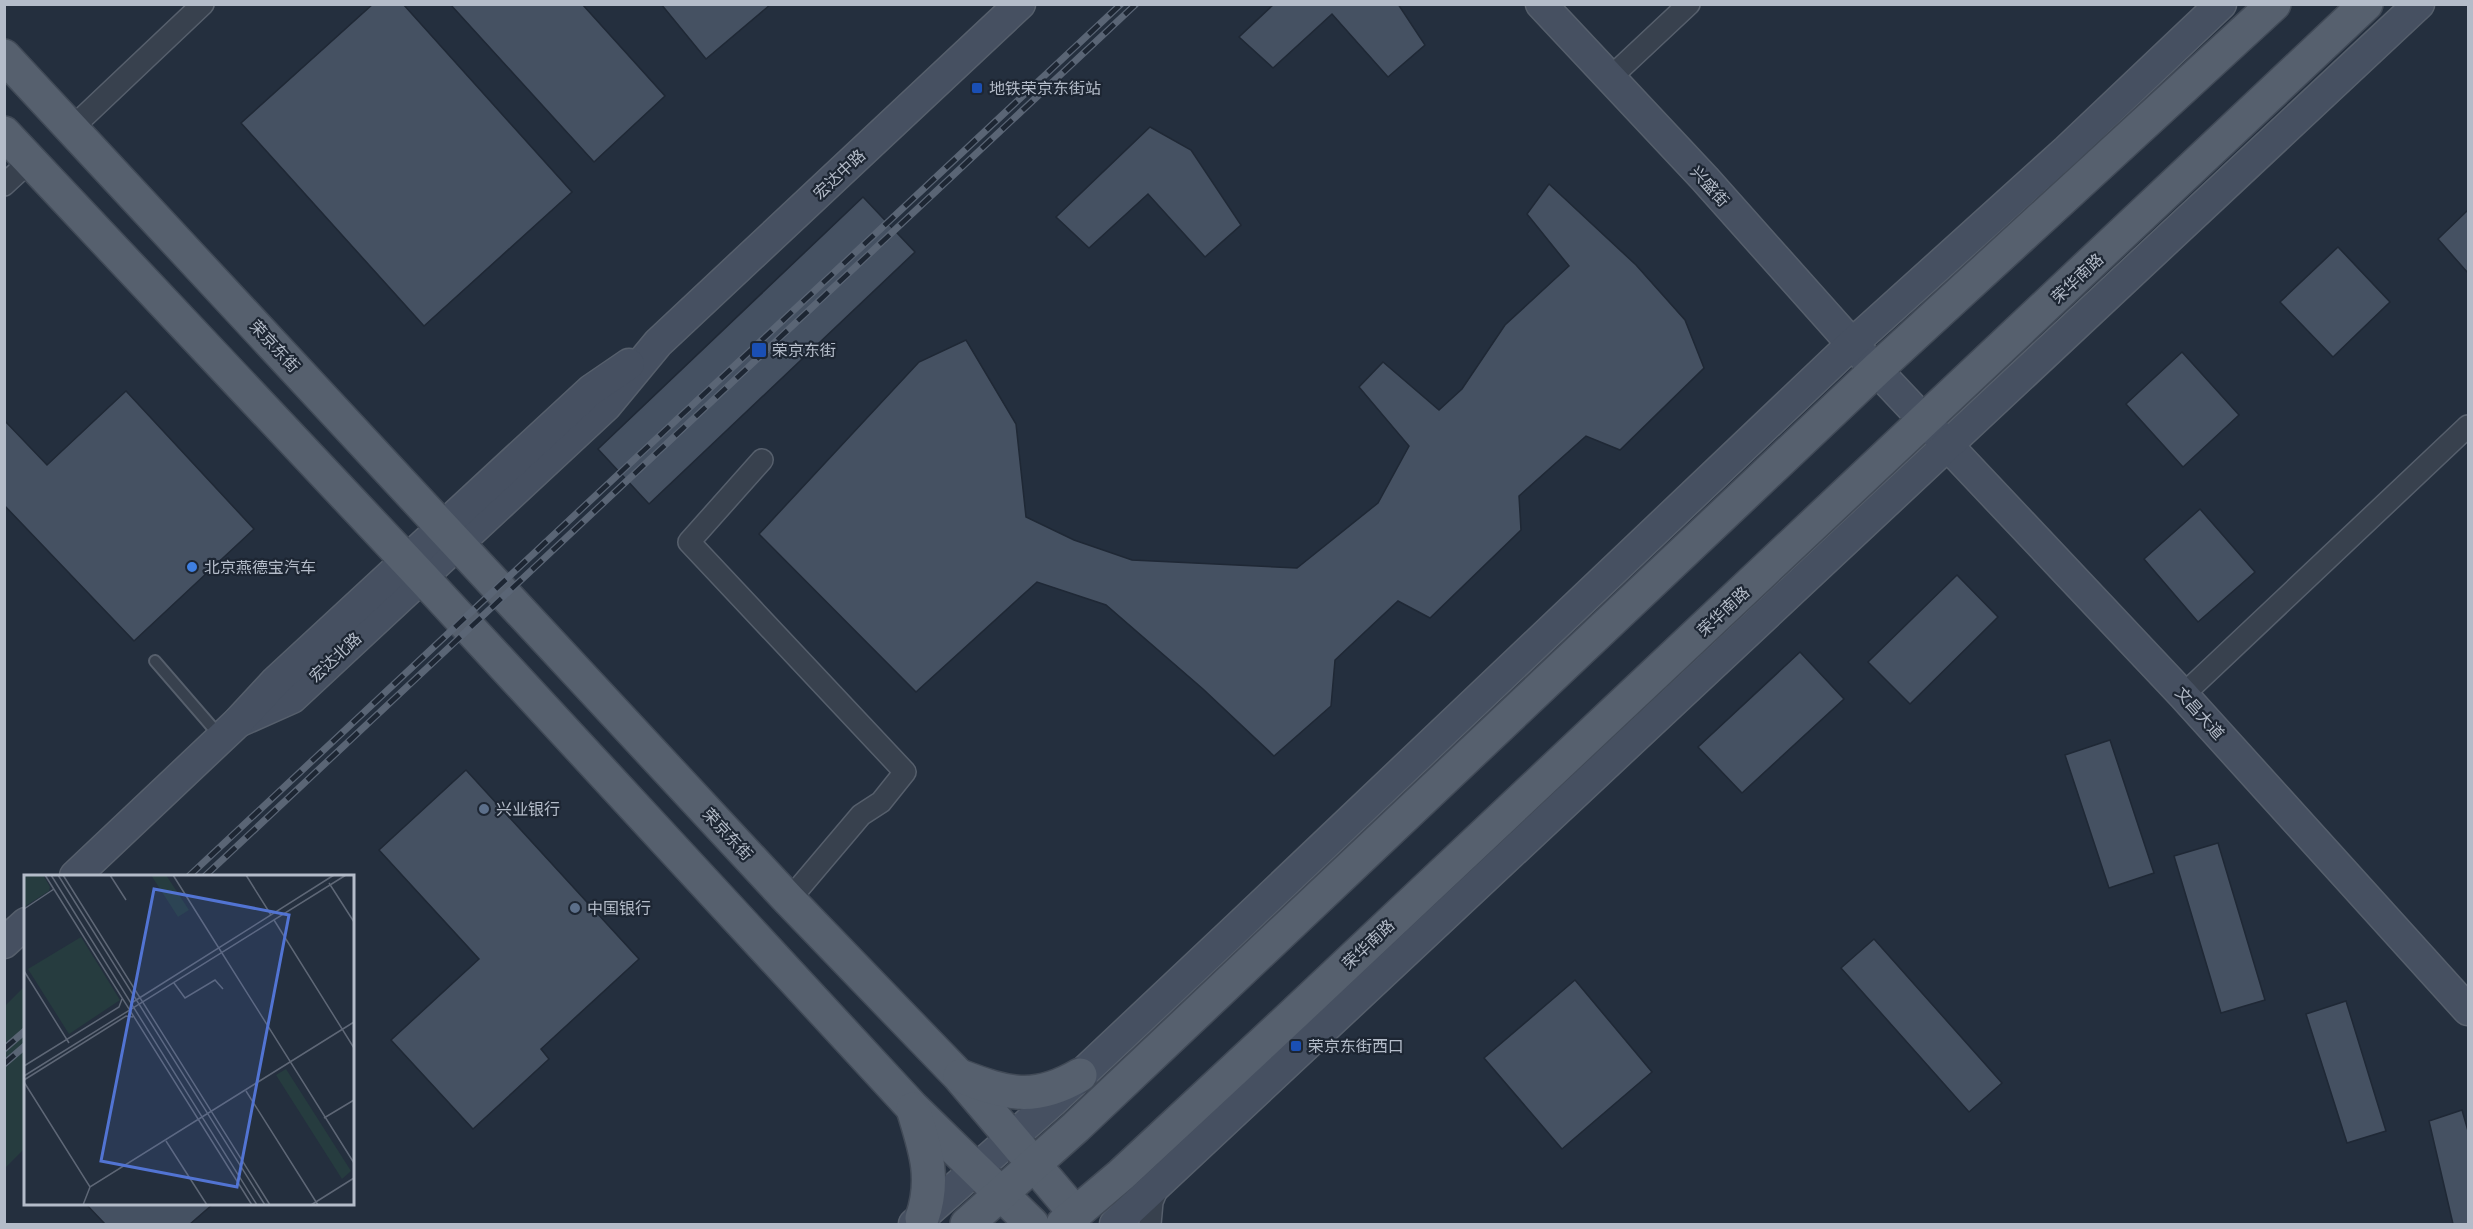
<svg xmlns="http://www.w3.org/2000/svg" width="2473" height="1229" font-family="'Fira Sans Condensed','Noto Sans SC',sans-serif">
<rect width="100%" height="100%" fill="#242f3e"/>
<path fill="#263c3f" d="M 25,986 L 25,1148 L 5,1168 L 5,1006 Z"/>
<g fill="#455162" stroke="#1f2835" stroke-width="1.5">
<path d="M 373,4 L 403,4 L 572,192 L 424,326 L 241,123 Z"/>
<path d="M 450,4 L 582,4 L 665,96 L 594,162 Z"/>
<path d="M 661,4 L 771,4 L 706,59 Z"/>
<path d="M 1274,4 L 1398,4 L 1425,45 L 1388,77 L 1332,14 L 1273,68 L 1239,37 Z"/>
<path d="M 1150,127 L 1191,150 L 1241,225 L 1205,257 L 1148,194 L 1089,248 L 1056,217 Z"/>
<path d="M 1549,184 L 1636,265 L 1685,320 L 1704,368 L 1620,450 L 1586,436 L 1519,496 L 1521,530 L 1430,618 L 1398,601 L 1335,660 L 1331,706 L 1274,756 L 1203,689 L 1106,605 L 1037,582 L 916,692 L 759,534 L 919,362 L 966,340 L 1016,424 L 1026,517 L 1074,540 L 1132,560 L 1297,568 L 1378,503 L 1409,446 L 1359,387 L 1383,362 L 1439,410 L 1462,389 L 1505,325 L 1569,266 L 1527,214 Z"/>
<path d="M 863,197 L 915,252 L 649,504 L 598,449 Z"/>
<path d="M 2468,210 L 2468,273 L 2438,239 Z"/>
<path d="M 2338,247 L 2390,302 L 2333,357 L 2280,302 Z"/>
<path d="M 2182,352 L 2239,415 L 2183,467 L 2126,404 Z"/>
<path d="M 126,391 L 254,529 L 134,641 L 4,505 L 4,420 L 47,465 Z"/>
<path d="M 2200,509 L 2255,572 L 2198,622 L 2144,559 Z"/>
<path d="M 1957,575 L 1998,617 L 1910,704 L 1868,662 Z"/>
<path d="M 1800,652 L 1844,699 L 1742,793 L 1698,747 Z"/>
<path d="M 2110,740 L 2154,873 L 2109,888 L 2065,755 Z"/>
<path d="M 466,770 L 639,959 L 541,1049 L 549,1059 L 473,1129 L 391,1040 L 479,959 L 379,850 Z"/>
<path d="M 2218,843 L 2265,1000 L 2221,1013 L 2174,856 Z"/>
<path d="M 1874,939 L 2002,1083 L 1969,1112 L 1841,968 Z"/>
<path d="M 1575,980 L 1652,1072 L 1562,1149 L 1484,1058 Z"/>
<path d="M 2346,1001 L 2386,1131 L 2347,1143 L 2306,1014 Z"/>
<path d="M 2462,1110 L 2468,1131 L 2468,1224 L 2453,1224 L 2429,1121 Z"/>
<path d="M 86,1204 L 213,1204 L 190,1224 L 105,1224 Z"/>
</g>
<g fill="none" stroke-linecap="round" stroke-linejoin="round">
<g stroke="#565f6c" stroke-width="14">
<path id="lane" d="M 155,661 L 219,735"/>
</g>
<g stroke="#565f6c" stroke-width="24">
<g id="street">
<path d="M 1610,78 L 1689,4"/>
<path d="M 72,128 L 203,4"/>
<path d="M 4,185 L 31,160"/>
<path d="M 762,460 L 689,542 L 905,772 L 881,802 L 861,815 L 789,900"/>
<path d="M 2183,695 L 2468,426"/>
<path d="M 1150,1224 L 1152,1202 L 1159,1185"/>
</g>
</g>
<g stroke="#565f6c" stroke-width="33">
<g id="secondary">
<path d="M 1541,4 L 1705,179 L 1852,344 L 2183,695 L 2468,1010"/>
<path d="M 238,722 L 292,698 L 606,406 L 658,343 L 1020,4"/>
<path d="M 75,876 L 238,722 L 276,681 L 591,390 L 629,364"/>
<path d="M 4,943 L 26,923"/>
<path d="M 914,1224 L 1052,1102 L 1239,926 L 1852,344 L 2067,150 L 2221,4"/>
<path d="M 1115,1224 L 2419,4"/>
</g>
</g>
<g stroke="#414a57" stroke-width="36">
<g id="primary">
<path d="M 4,56 L 789,900 L 959,1076 L 1076,1214"/>
<path d="M 4,133 L 422,577 L 912,1107 L 1032,1224"/>
<path d="M 960,1076 C 1007,1094 1034,1102 1080,1075"/>
<path d="M 913,1109 C 925,1148 936,1178 922,1218"/>
<path d="M 967,1224 L 1076,1127 L 1876,370 L 2274,4"/>
<path d="M 1063,1224 L 1121,1175 L 1281,1026 L 2366,4"/>
</g>
</g>
<use href="#lane" stroke="#38414e" stroke-width="10"/>
<use href="#street" stroke="#38414e" stroke-width="21"/>
<use href="#secondary" stroke="#465061" stroke-width="30"/>
<use href="#primary" stroke="#56606e" stroke-width="33"/>
<g stroke="#5a6575" stroke-width="7">
<g id="rail">
<path d="M 189,876 L 1121,4"/>
<path d="M 205,876 L 1136,4"/>
<path d="M 4,1049 L 26,1030"/>
<path d="M 4,1064 L 26,1045"/>
</g>
</g>
<use href="#rail" stroke="#1d2633" stroke-width="4.5" stroke-dasharray="14" stroke-linecap="butt"/>
</g>
<g fill="#1a4fb4" stroke="#1d2633" stroke-width="2">
<rect x="971" y="82" width="12" height="12" rx="3"/>
<rect x="751" y="342" width="16" height="16" rx="3"/>
<rect x="1290" y="1040" width="12" height="12" rx="3"/>
</g>
<circle fill="#3f7fe0" stroke="#1d2633" stroke-width="2" cx="192" cy="567" r="6"/>
<g fill="#5c6f8a" stroke="#1d2633" stroke-width="2">
<circle cx="484" cy="809" r="6"/>
<circle cx="575" cy="908" r="6"/>
</g>
<g text-anchor="middle" stroke-width="4.5" stroke-linejoin="round" paint-order="stroke">
<g font-size="16" fill="#b4bcc9" stroke="#1d2633" text-anchor="start">
<text x="989" y="94">地铁荣京东街站</text>
<text x="772" y="356">荣京东街</text>
<text x="204" y="573">北京燕德宝汽车</text>
<text x="496" y="815">兴业银行</text>
<text x="587" y="914">中国银行</text>
<text x="1308" y="1052">荣京东街西口</text>
</g>
<g font-size="16" fill="#b4bcc9" stroke="#1d2633">
<text transform="translate(839 174) rotate(-43)" y="6">宏达中路</text>
<text transform="translate(1710 186) rotate(48)" y="6">兴盛街</text>
<text transform="translate(2077 278) rotate(-43)" y="6">荣华南路</text>
<text transform="translate(275 346) rotate(47)" y="6">荣京东街</text>
<text transform="translate(1723 611) rotate(-43)" y="6">荣华南路</text>
<text transform="translate(335 657) rotate(-43)" y="6">宏达北路</text>
<text transform="translate(2200 713) rotate(48)" y="6">文昌大道</text>
<text transform="translate(728 834) rotate(47)" y="6">荣京东街</text>
<text transform="translate(1368 944) rotate(-43)" y="6">荣华南路</text>
</g>
</g>
<g transform="translate(24 875)">
<rect width="330" height="330" fill="#242f3e"/>
<path d="M 0,0 L 19,0 L 26,12 L 25,16 L 0,32 ZM 127,0 L 142,0 L 165,35 L 154,42 ZM 57,62 L 96,125 L 45,159 L 4,94 ZM 262,194 L 327,296 L 318,304 L 252,200 Z" fill="#263c3f"/>
<path fill="none" stroke="#5e6776" stroke-width="1.5" d="M 21,0 L 228,330M 27,0 L 233,330M 34,0 L 241,330M 39,0 L 246,330M 86,0 L 102,25M 149,0 L 181,51M 222,0 L 247,40M 305,8 L 330,47M 0,34 L 30,14M 250,45 L 330,173M 181,51 L 330,288M 0,96 L 45,168M 150,108 L 161,123 L 191,105 L 199,114M 109,127 L 310,0M 0,191 L 95,132 L 98,124M 0,201 L 322,0M 0,205 L 102,141 L 109,142M 0,207 L 66,312 L 330,147M 222,216 L 294,330M 300,243 L 330,225M 142,266 L 183,330M 59,330 L 66,312M 287,330 L 330,303"/>
<path fill="#5274d3" fill-opacity="0.15" stroke="#5274d3" stroke-width="3" d="M 130,14 L 265,40 L 213,312 L 77,286 Z"/>
<rect width="330" height="330" fill="none" stroke="#b4bcc9" stroke-width="3"/>
</g>
<rect width="2473" height="1229" fill="none" stroke="#b4bcc9" stroke-width="12"/>
</svg>
